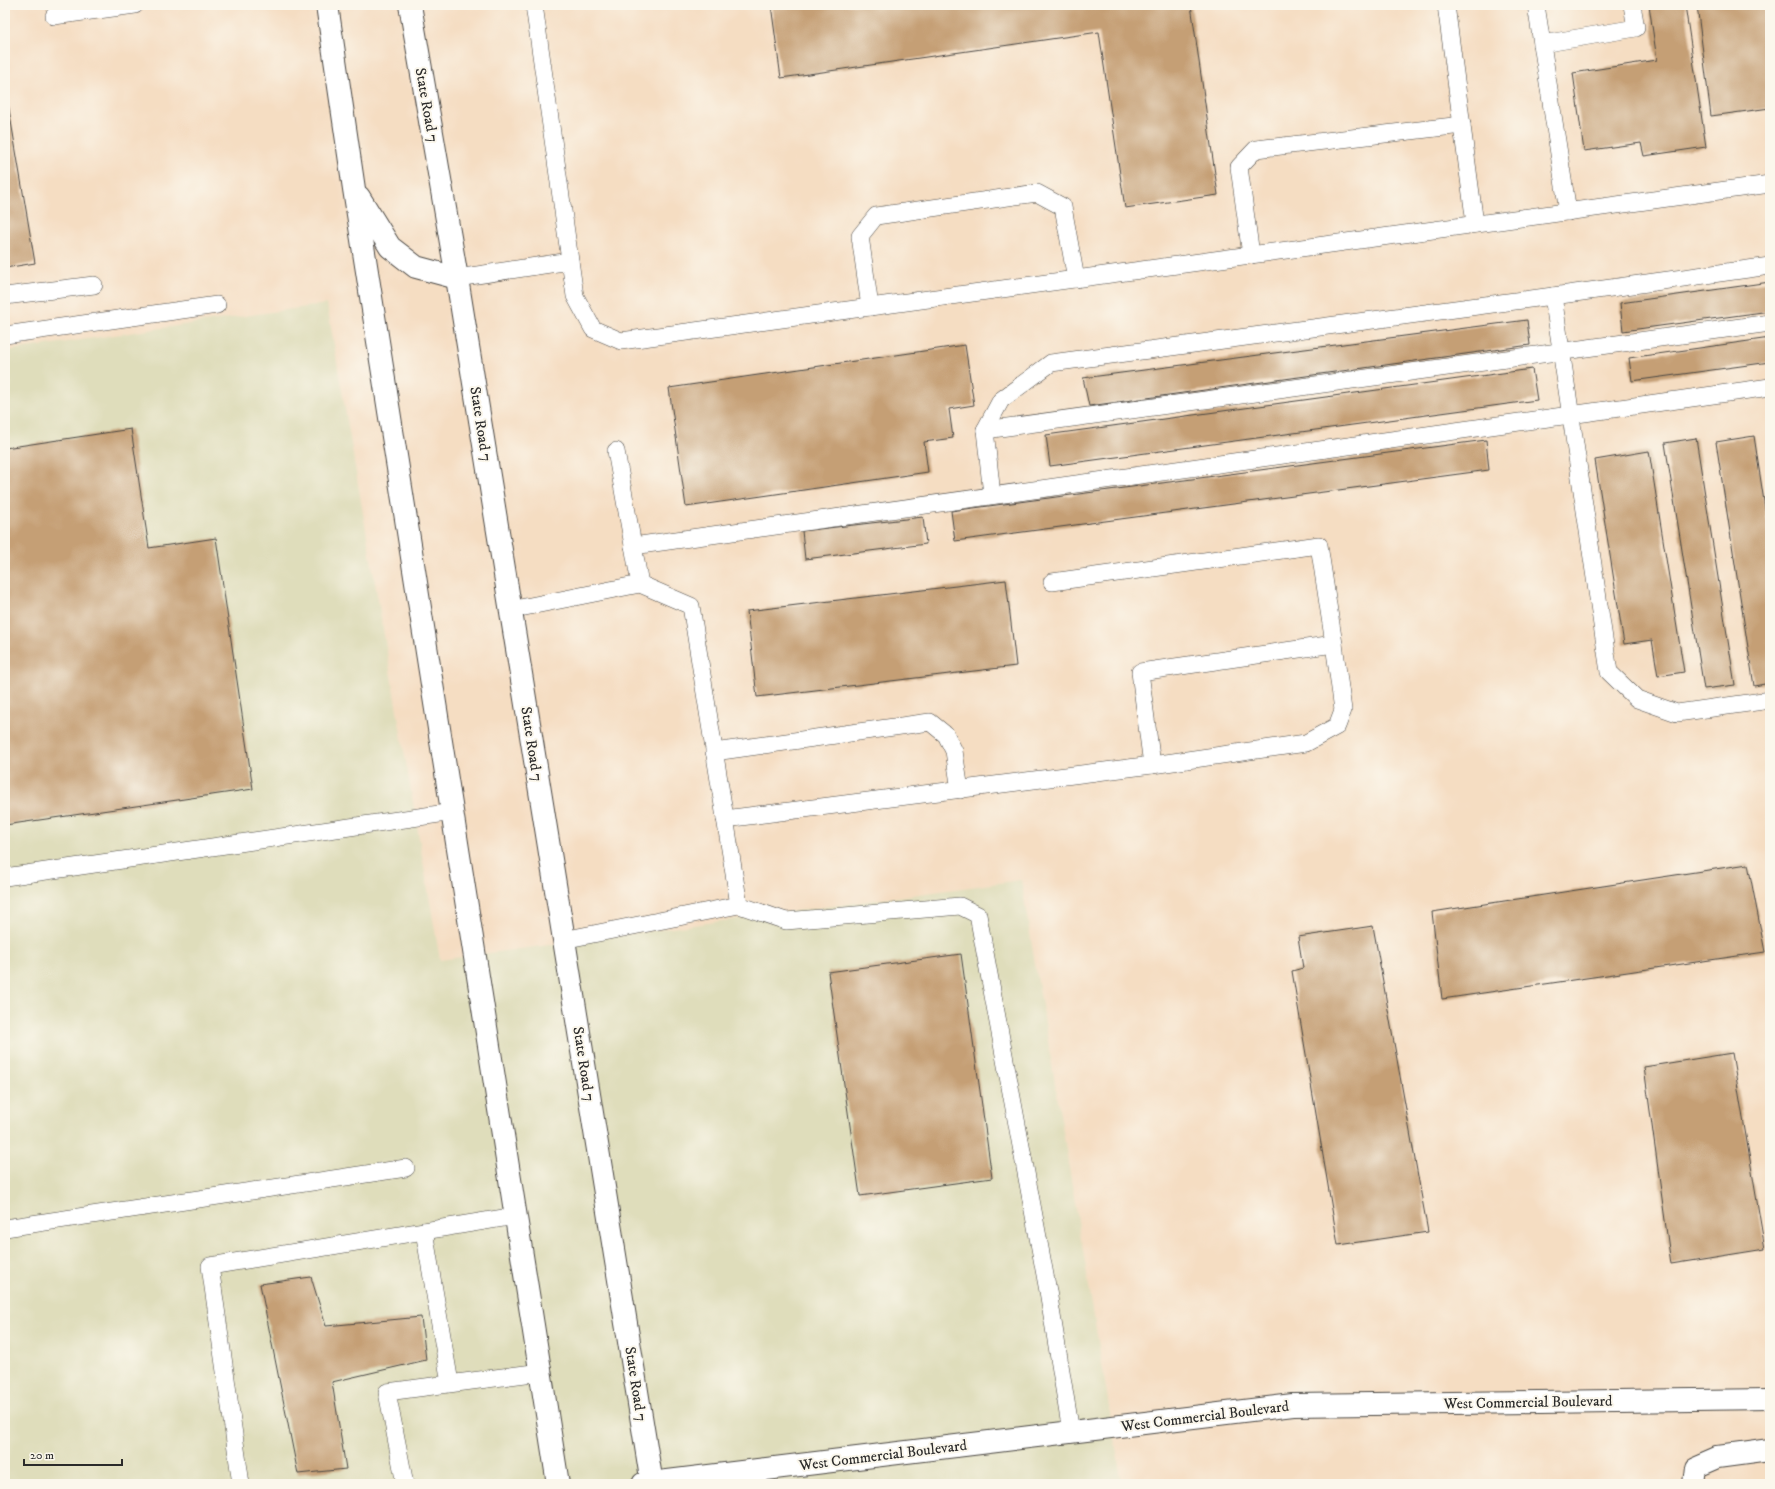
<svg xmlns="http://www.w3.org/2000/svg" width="1775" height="1489" font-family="'IM FELL DW Pica',serif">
<rect width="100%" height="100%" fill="#fbf7ec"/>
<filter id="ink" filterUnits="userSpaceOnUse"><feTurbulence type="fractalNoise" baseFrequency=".025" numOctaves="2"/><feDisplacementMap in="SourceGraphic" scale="8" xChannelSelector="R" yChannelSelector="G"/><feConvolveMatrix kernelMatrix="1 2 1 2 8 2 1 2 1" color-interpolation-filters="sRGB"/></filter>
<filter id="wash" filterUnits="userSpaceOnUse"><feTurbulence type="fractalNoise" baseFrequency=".012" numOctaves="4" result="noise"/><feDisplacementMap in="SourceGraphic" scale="16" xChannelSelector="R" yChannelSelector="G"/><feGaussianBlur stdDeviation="0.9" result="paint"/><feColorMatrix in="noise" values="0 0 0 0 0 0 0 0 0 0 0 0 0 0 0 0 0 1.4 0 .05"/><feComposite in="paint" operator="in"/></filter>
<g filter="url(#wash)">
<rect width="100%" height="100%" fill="#f5ddc2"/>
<path fill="#dfddbb" d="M 327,304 L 440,960 L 1021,880 L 1122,1484 L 5,1484 L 5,351 Z"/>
<g id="blocks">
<g fill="#c59f74">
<path d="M 771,5 L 1191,5 L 1218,195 L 1125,208 L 1099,32 L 781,78 Z"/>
<path d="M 1649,5 L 1685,5 L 1706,147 L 1644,156 L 1641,143 L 1584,151 L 1573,73 L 1657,60 Z"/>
<path d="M 1697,5 L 1770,5 L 1770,108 L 1711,116 Z"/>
<path d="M 5,86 L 35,263 L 5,268 Z"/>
<path d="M 1770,282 L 1770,311 L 1623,331 L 1620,303 Z"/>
<path d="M 1527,320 L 1530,345 L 1089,406 L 1083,378 Z"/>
<path d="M 1770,338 L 1770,362 L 1632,381 L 1629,358 Z"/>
<path d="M 965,345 L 974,405 L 949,409 L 953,438 L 924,442 L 928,472 L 686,507 L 669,388 Z"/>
<path d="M 1532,369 L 1537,400 L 1050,466 L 1046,435 Z"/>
<path d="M 131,429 L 149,548 L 216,538 L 253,789 L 5,825 L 5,448 Z"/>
<path d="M 1754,436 L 1770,541 L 1770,683 L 1754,686 L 1716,442 Z"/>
<path d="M 1696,438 L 1735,685 L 1704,689 L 1665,443 Z"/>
<path d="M 1486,440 L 1489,470 L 955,541 L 951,511 Z"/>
<path d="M 1649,451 L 1684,672 L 1658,676 L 1652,640 L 1624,644 L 1595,460 Z"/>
<path d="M 923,517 L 926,544 L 805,559 L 802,531 Z"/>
<path d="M 1006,580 L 1016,666 L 757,697 L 747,611 Z"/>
<path d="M 1748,864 L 1765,952 L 1442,999 L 1432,912 Z"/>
<path d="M 1373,926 L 1428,1232 L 1338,1245 L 1292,971 L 1303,968 L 1298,937 Z"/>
<path d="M 961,954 L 992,1178 L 860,1196 L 828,972 Z"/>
<path d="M 1732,1053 L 1765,1249 L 1671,1264 L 1644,1067 Z"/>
<path d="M 311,1277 L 326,1326 L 421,1317 L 426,1360 L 332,1382 L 346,1469 L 298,1474 L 260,1284 Z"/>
</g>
</g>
</g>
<g filter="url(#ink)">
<use href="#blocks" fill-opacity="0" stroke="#494642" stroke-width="1"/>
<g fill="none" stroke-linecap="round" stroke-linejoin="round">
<g stroke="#494642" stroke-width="18">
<g id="lane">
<path d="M 534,5 L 575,296 L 593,329 L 621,341 L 1770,184"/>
<path d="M 1446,5 L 1475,224"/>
<path d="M 1536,5 L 1568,212"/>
<path d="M 54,16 L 135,5"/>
<path d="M 1542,44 L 1636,28 L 1632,5"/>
<path d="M 1251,255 L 1239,167 L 1256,149 L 1462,125"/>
<path d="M 457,278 L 570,261"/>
<path d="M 5,296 L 94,285"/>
<path d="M 1553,296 L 1770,266"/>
<path d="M 870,307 L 860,236 L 876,216 L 1037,193 L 1063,207 L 1076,279"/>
<path d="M 5,335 L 217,305"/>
<path d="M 985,430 L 1770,323"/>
<path d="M 992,495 L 985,430 L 1001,400 L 1051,363 L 1553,296 L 1609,672 L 1637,699 L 1677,713 L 1770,700"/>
<path d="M 633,546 L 1770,387"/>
<path d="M 640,584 L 691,606 L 739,905"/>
<path d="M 510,610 L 640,584 L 616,451"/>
<path d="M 714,752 L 930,722 L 946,735 L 954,751 L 960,790"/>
<path d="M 1152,765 L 1306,743 L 1337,726 L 1343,710 L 1334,644"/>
<path d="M 725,819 L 1152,765 L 1140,672 L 1334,644 L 1319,545 L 1052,582"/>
<path d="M 5,877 L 453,812"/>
<path d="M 563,940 L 739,905 L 786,921 L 960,906 L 978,915 L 1048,1291 L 1071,1432"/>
<path d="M 5,1228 L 406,1168"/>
<path d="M 424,1231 L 450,1383"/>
<path d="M 241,1484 L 210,1266 L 516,1216"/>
<path d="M 405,1484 L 387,1392 L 541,1372"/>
</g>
</g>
<g stroke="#494642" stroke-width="24">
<path id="street" d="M 1693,1484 L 1695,1467 L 1718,1457 L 1770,1450"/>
</g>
<g stroke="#494642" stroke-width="24">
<g id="primary">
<path d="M 327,5 L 354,189 L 558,1484"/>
<path d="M 410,5 L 457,278 L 652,1484"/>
<path d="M 359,197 L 390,247 L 416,267 L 457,278"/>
</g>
</g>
<g stroke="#494642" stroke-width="24">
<path id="highway" d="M 643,1484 L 1293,1405 L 1770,1399"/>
</g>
<use href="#lane" stroke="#fff" stroke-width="17"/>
<use href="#street" stroke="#fff" stroke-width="22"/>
<use href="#primary" stroke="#fff" stroke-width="22"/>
<use href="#highway" stroke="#fff" stroke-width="22"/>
</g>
</g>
<g text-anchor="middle" stroke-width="4" stroke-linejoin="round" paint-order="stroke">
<g font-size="15" fill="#2b2b2b" stroke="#fbf7ec">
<text transform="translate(427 105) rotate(80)" y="5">State Road 7</text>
<text transform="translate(481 424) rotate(81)" y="5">State Road 7</text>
<text transform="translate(532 744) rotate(81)" y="5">State Road 7</text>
<text transform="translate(584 1064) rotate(81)" y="5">State Road 7</text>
<text transform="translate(636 1384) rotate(81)" y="5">State Road 7</text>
<text transform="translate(1528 1402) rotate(-1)" y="5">West Commercial Boulevard</text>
<text transform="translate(1205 1416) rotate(-7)" y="5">West Commercial Boulevard</text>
<text transform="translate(883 1455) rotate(-7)" y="5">West Commercial Boulevard</text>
</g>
</g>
<rect width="1775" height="1489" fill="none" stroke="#fbf7ec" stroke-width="20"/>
<path d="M24 1459v6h98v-6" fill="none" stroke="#2b2b2b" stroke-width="2"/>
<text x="30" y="1459" font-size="12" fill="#2b2b2b" stroke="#fbf7ec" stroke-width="3" paint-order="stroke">20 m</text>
</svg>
